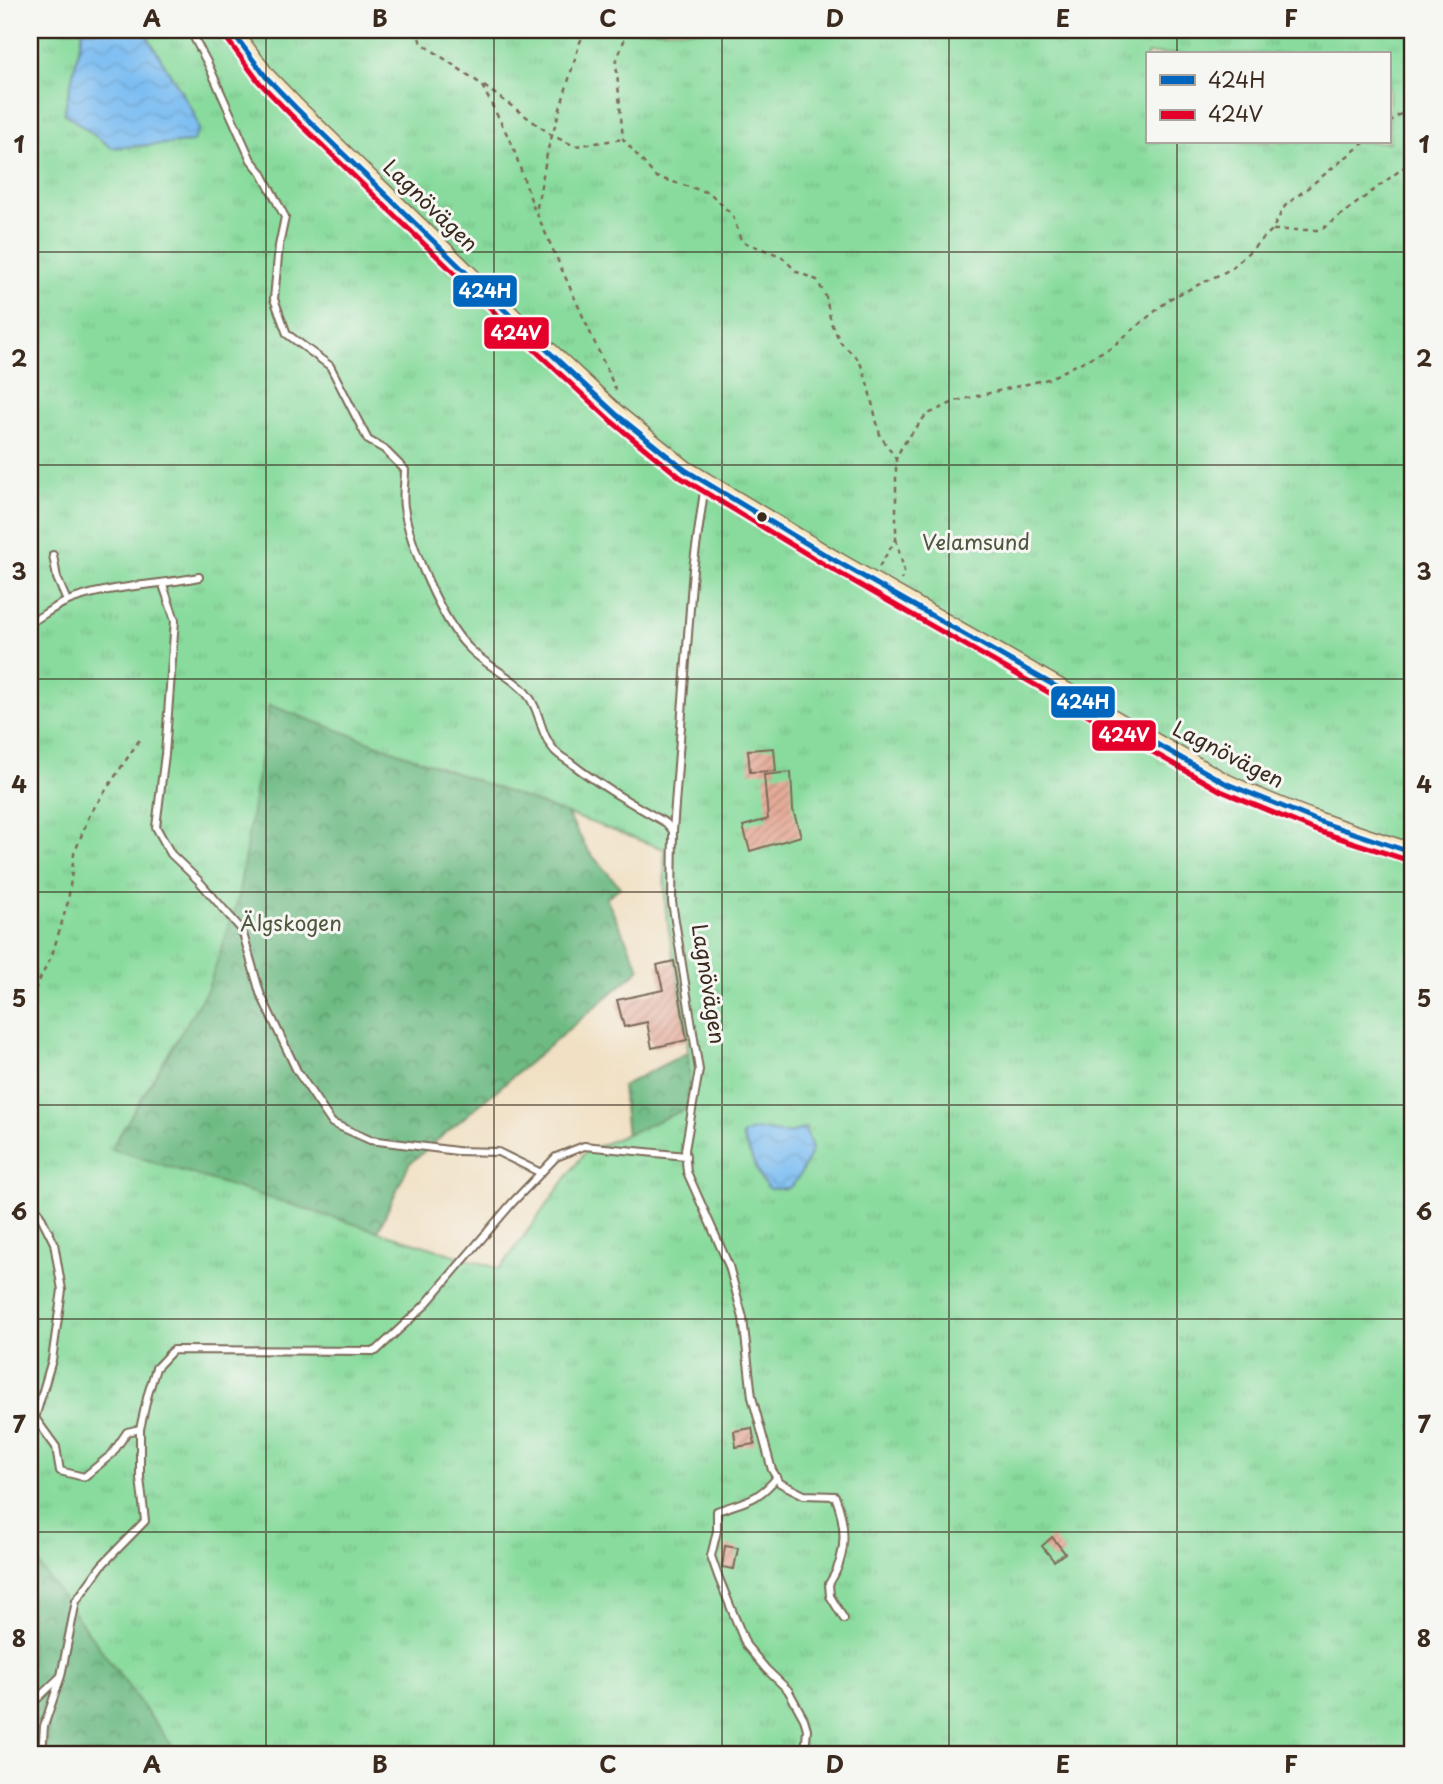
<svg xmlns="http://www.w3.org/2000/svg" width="1443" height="1784" font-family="'Playpen Sans',sans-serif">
<defs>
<pattern id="grass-dots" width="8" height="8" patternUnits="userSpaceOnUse" patternTransform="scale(1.75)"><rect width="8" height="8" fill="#88db9d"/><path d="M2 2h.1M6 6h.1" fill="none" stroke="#76bc87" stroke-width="1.8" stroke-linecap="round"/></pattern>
<pattern id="forest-crowns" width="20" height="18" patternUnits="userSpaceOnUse" patternTransform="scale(1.75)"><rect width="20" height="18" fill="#6ebb84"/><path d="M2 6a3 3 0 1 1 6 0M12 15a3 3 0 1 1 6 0" fill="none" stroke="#5c986b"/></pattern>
<pattern id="park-tufts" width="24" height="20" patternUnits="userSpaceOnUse" patternTransform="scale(1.75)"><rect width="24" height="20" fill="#88db9d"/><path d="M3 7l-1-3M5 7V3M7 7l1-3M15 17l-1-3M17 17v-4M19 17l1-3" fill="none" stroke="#76bc87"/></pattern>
<pattern id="water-waves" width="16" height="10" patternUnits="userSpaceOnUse" patternTransform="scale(1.75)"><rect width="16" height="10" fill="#7dbef2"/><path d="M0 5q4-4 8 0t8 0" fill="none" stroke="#6da3cf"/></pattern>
<pattern id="building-hatch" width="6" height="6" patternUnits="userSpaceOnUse" patternTransform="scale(1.75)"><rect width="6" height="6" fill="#e6ac9a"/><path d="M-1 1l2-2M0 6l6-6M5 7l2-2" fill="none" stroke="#bc8c7d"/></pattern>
</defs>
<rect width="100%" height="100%" fill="#f6f6f2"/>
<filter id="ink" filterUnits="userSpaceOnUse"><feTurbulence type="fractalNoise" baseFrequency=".0143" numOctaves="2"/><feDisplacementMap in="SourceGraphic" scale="14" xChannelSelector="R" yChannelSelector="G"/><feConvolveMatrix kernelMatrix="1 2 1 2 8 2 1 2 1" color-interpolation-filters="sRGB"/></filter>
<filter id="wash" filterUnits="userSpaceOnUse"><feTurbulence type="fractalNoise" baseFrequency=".00686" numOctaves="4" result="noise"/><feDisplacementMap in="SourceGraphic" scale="28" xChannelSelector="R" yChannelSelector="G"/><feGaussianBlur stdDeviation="1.57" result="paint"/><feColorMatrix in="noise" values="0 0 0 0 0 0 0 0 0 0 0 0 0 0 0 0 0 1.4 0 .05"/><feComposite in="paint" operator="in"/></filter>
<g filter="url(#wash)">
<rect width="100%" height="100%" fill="#f1e0c3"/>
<path fill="url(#grass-dots)" stroke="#62825e" stroke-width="2" d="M 30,1718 L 48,1726 L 46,1754 L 30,1754 Z"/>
<path fill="url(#forest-crowns)" stroke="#547251" stroke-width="2" d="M 165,631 L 552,788 L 589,852 L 620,887 L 606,898 L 640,969 L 409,1164 L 374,1239 L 443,1359 L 627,1136 L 622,1086 L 702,1045 L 1413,928 L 571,1754 L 46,1754 L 48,1727 L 30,1718 L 30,675 Z"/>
<path fill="url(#park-tufts)" stroke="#62825e" stroke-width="2" fill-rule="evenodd" d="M 30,30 L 1413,30 L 1413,1754 L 178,1754 L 30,1553 ZM 1147,54 L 1389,54 L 1389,142 L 1147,142 ZM 269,705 L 664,849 C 665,869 664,889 666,909 C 674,976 695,1040 688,1108 L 585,1152 L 500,1269 L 111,1149 L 208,988 L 238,899 Z"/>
<g fill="url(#water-waves)" stroke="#5c7488" stroke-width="2">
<path d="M 83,30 L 144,31 L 193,111 L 199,130 L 192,142 L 112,148 L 64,113 Z"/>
<path d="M 805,1128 L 812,1149 C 807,1162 799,1180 789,1188 L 769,1189 L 761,1179 L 742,1136 C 761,1123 768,1135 788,1133 C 793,1132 800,1130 805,1128 Z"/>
</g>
<g id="blocks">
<g fill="url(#building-hatch)">
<path d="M 774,748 L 776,771 L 750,772 L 748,750 Z"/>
<path d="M 791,772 L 793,810 L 801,836 L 750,851 L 743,826 L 768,819 L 764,775 Z"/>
<path d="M 674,961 L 687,1040 L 652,1048 L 647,1022 L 624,1027 L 617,1000 L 663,990 L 657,965 Z"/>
<path d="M 752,1428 L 755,1444 L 736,1447 L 734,1431 Z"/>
<path d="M 1052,1537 L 1065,1553 L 1054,1561 L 1042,1546 Z"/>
<path d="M 725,1546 L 738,1548 L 734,1569 L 722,1567 Z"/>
</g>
</g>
</g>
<g filter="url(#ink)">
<use href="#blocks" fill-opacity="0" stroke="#7b6a58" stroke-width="2"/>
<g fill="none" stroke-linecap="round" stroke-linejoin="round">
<g stroke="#7b6a58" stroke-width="10">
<g id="lane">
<path d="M 190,30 L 208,64 L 251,160 L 261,172 L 285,217 L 279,246 L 274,299 L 287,334 L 330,366 L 368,440 L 384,449 L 405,470 C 405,482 402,496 404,507 C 409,544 442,621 468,647 C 485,666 511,675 526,693 C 541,710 539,733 554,750 C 558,755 565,759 571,763 C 600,786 633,804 666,823 L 673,831"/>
<path d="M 705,484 L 693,569 L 673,831 L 672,902 L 699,1070 L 685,1150 L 687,1172 L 729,1266 L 743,1318 L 752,1397 L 772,1470 L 780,1483 L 804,1495 L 835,1496 C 847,1526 847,1557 829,1584 L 830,1596 L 844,1619"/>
<path d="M 53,555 L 57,578 L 67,601"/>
<path d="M 163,585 L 175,620 L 165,754 L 156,827 L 171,854 L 198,880 L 242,930 L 260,993 L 297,1071 L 332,1123 L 370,1140 L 457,1151 L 498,1152 L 539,1172"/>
<path d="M 30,623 C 42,616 55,606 68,601 C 109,585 156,586 199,577"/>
<path d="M 30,1207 L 38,1211 L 54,1243 L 62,1290 L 52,1360 L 35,1418 L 56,1447 L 60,1471 L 84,1477 L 112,1454 L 127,1432 L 140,1429"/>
<path d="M 777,1477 C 758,1501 745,1501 717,1511 L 717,1531 L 711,1556 L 718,1576 L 746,1645 L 766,1669 L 788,1690 L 804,1719 L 807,1729 L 805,1754"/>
<path d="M 30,1703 L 37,1699 L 60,1677"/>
<path d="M 42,1754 L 44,1726 L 61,1676 L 76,1601 L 102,1565 L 145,1521 L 140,1478 L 140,1429 L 148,1394 L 156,1368 L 173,1350 L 376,1351 L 424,1306 L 513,1202 L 556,1157 L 584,1146 L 686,1156"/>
</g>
</g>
<g stroke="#7b6a58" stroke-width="21">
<path id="secondary" d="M 231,30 L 266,77 L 296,108 L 520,325 L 617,415 L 685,470 L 829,557 L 1225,783 C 1286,812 1349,833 1413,853"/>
</g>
<g stroke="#7b6a58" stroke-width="2.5" stroke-dasharray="5 5" stroke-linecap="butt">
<path d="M 413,30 L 423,44 L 481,84 L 512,144 L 534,209"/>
<path d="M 586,30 L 580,42 L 548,149 L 536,212 L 616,390"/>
<path d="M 628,30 L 616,62 L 623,139 L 656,177 L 710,193 L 733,216 L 741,241 L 781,256 L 797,272 L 817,280 L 826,297 L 831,323 L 841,343 L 859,360 L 866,378 L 880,435 L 896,459"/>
<path d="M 484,86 L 553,136 L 575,146 L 623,139"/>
<path d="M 1389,123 L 1413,104"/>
<path d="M 1273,230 L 1321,230 L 1411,162"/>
<path d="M 896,539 L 904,570 L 901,580"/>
<path d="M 879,567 L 896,539 L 896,459 L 902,446 L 926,415 L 956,401 L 1048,379 L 1112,347 L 1171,298 L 1231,269 L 1272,230 L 1285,206 L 1365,142"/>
<path d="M 30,999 L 52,955 L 68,902 L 74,854 L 90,814 L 142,736"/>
</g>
<use href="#lane" stroke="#fff" stroke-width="6"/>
<use href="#secondary" stroke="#f7e8c3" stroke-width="18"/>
<g stroke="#f6f6f2" stroke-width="10">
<path id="bus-1" d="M 231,30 L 266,77 L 296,108 L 520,325 L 617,415 L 685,470 L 829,557 L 1225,783 L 1318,821 L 1413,853"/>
</g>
<g stroke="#f6f6f2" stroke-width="10">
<path id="bus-2" d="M 224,35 L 259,82 L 290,114 L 514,331 L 611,421 L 680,477 L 825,565 L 1221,791 L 1315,830 L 1410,861"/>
</g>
<use href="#bus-1" stroke="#0065bd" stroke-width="5"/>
<use href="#bus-2" stroke="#e4002b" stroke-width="5"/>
</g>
</g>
<path fill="none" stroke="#3b2a1e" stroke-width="2" stroke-opacity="0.55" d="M 266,30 L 266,1754M 494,30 L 494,1754M 722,30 L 722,1754M 949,30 L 949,1754M 1177,30 L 1177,54M 1177,142 L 1177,1754M 30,252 L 1413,252M 30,465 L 1413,465M 30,679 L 1413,679M 30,892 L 1413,892M 30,1105 L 1413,1105M 30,1319 L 1413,1319M 30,1532 L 1413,1532"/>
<circle fill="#3b2a1e" stroke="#f6f6f2" stroke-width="2.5" cx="762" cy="517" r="6"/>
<g text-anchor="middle" stroke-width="6" stroke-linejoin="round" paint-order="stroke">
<g font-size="21" fill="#3b2a1e" stroke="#f6f6f2">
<text transform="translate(430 206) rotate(44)" y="7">Lagnövägen</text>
<text transform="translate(1228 755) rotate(27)" y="7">Lagnövägen</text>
<text transform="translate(708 984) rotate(81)" y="7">Lagnövägen</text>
</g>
<g font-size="21" fill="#4e563e" stroke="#f6f6f2">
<text x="976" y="550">Velamsund</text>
<text x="291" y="931">Älgskogen</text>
</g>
</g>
<g stroke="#f6f6f2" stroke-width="2.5">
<rect x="452" y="274" width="66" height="34" rx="7" fill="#0065bd"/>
<rect x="483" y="316" width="67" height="34" rx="7" fill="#e4002b"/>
<rect x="1050" y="685" width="66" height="34" rx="7" fill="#0065bd"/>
<rect x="1091" y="719" width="66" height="33" rx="7" fill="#e4002b"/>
</g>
<g font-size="19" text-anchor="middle" font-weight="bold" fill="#fff">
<text x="485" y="298">424H</text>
<text x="516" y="340">424V</text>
<text x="1083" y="709">424H</text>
<text x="1124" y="742">424V</text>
</g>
<rect width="1443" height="1784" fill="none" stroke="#f6f6f2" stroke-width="77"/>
<rect x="1146" y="52" width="245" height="91" fill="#f6f6f2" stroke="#aba49d" stroke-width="2"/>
<rect x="1160" y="75" width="35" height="10" fill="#0065bd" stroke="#aba49d" stroke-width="2"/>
<text x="1208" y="88" font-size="21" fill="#3b2a1e">424H</text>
<rect x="1160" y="110" width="35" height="10" fill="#e4002b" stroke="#aba49d" stroke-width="2"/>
<text x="1208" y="122" font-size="21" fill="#3b2a1e">424V</text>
<rect x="38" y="38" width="1366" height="1708" fill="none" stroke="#3b2a1e" stroke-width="2.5"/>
<g font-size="23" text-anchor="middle" font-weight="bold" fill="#3b2a1e">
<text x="152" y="27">A</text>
<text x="380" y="27">B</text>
<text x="608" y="27">C</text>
<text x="835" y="27">D</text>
<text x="1063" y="27">E</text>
<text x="1291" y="27">F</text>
<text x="19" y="153">1</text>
<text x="1424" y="153">1</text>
<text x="19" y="367">2</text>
<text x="1424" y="367">2</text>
<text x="19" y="580">3</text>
<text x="1424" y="580">3</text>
<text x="19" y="793">4</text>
<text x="1424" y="793">4</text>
<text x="19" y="1007">5</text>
<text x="1424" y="1007">5</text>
<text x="19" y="1220">6</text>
<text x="1424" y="1220">6</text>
<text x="19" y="1433">7</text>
<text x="1424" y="1433">7</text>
<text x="19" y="1647">8</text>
<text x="1424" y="1647">8</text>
<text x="152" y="1773">A</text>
<text x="380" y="1773">B</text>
<text x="608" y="1773">C</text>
<text x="835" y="1773">D</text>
<text x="1063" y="1773">E</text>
<text x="1291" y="1773">F</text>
</g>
</svg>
